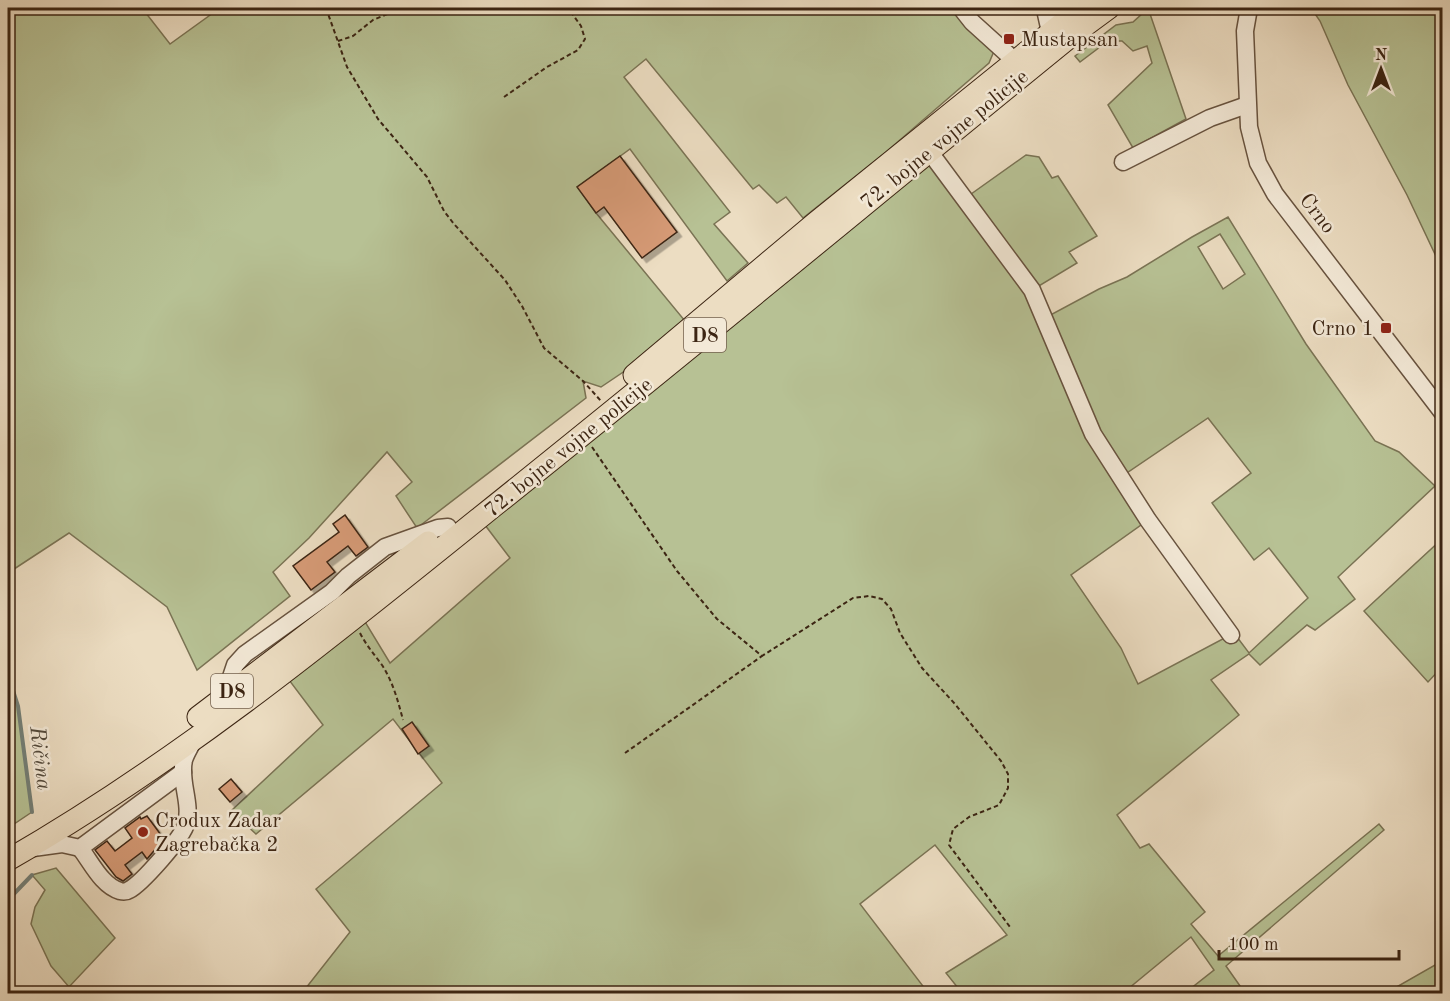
<svg xmlns="http://www.w3.org/2000/svg" width="1450" height="1001" font-family="'Old Standard TT',serif">
<defs>
<filter id="shadow"><feDropShadow dx="4.5" dy="4.5" stdDeviation="0" flood-color="#0004"/></filter>
</defs>
<rect width="100%" height="100%" fill="#ecddc2"/>
<filter id="stains"><feTurbulence type="fractalNoise" baseFrequency=".00333" numOctaves="4"/><feColorMatrix values="0 0 0 0 .2 0 0 0 0 .09 0 0 0 0 .02 0 0 0 .5 -.17"/></filter>
<radialGradient id="worn" r=".72"><stop offset=".6" stop-color="#630" stop-opacity="0"/><stop offset="1" stop-color="#630" stop-opacity=".3"/></radialGradient>
<g fill="#b7c194" stroke="#7a7354" stroke-width="1.5" fill-rule="evenodd">
<path d="M 8,8 L 142,8 L 170,44 L 220,8 L 961,8 L 997,44 L 989,63 L 886,152 L 803,218 L 786,197 L 777,203 L 759,185 L 753,189 L 646,59 L 624,77 L 730,212 L 714,224 L 748,263 L 727,281 L 630,149 L 578,187 L 596,213 L 690,327 L 601,387 L 583,381 L 586,398 L 417,528 L 396,496 L 412,482 L 387,452 L 309,538 L 273,572 L 290,596 L 197,670 L 167,607 L 69,533 L 8,573 Z"/>
<path d="M 1145,8 L 1148,8 L 1186,119 L 1133,148 L 1108,105 L 1152,63 L 1147,46 L 1133,51 L 1122,41 L 1108,41 L 1080,62 L 1075,56 L 1116,25 L 1133,22 L 1144,12 Z"/>
<path d="M 1311,8 L 1442,8 L 1442,269 L 1407,195 L 1348,85 L 1320,21 Z"/>
<path d="M 1026,155 L 1039,157 L 1052,178 L 1058,176 L 1097,236 L 1069,252 L 1077,263 L 1032,290 L 1045,318 L 1099,289 L 1127,277 L 1192,237 L 1228,217 L 1306,344 L 1375,441 L 1399,452 L 1435,486 L 1338,577 L 1355,599 L 1315,630 L 1307,625 L 1260,665 L 1249,654 L 1211,680 L 1239,715 L 1117,815 L 1140,848 L 1149,844 L 1205,912 L 1191,924 L 1218,956 L 1379,824 L 1384,830 L 1226,966 L 1245,993 L 1185,993 L 1214,970 L 1191,937 L 1123,993 L 1098,993 L 1095,990 L 1091,994 L 962,993 L 946,973 L 1007,935 L 935,845 L 860,904 L 926,990 L 922,993 L 302,993 L 350,932 L 316,889 L 442,783 L 393,719 L 256,834 L 231,811 L 323,725 L 289,680 L 364,620 L 390,663 L 510,558 L 485,525 L 933,156 L 964,199 ZM 1220,234 L 1245,274 L 1223,289 L 1198,247 ZM 1208,418 L 1251,473 L 1212,503 L 1254,560 L 1269,548 L 1308,598 L 1249,653 L 1234,633 L 1138,684 L 1121,648 L 1071,575 L 1148,520 L 1121,477 Z"/>
<path d="M 1442,539 L 1442,667 L 1428,682 L 1364,611 Z"/>
<path d="M 8,675 L 18,706 L 32,812 L 8,828 Z"/>
<path d="M 56,868 L 115,938 L 69,987 L 51,966 L 31,924 L 35,907 L 45,890 L 32,875 Z"/>
<path d="M 1442,961 L 1442,993 L 1386,993 Z"/>
</g>
<g fill="none" stroke-linecap="round" stroke-linejoin="round">
<g stroke="#747f76" stroke-width="4">
<path d="M 8,675 L 18,706 L 32,812"/>
<path d="M 8,900 L 32,875"/>
</g>
</g>
<g fill="#d79b77" stroke="#3c2513" stroke-width="1.5" filter="url(#shadow)">
<path d="M 620,156 L 677,232 L 642,258 L 604,207 L 596,213 L 577,187 Z"/>
<path d="M 345,515 L 368,547 L 356,556 L 348,546 L 327,562 L 335,572 L 311,590 L 293,566 L 339,532 L 333,524 Z"/>
<path d="M 412,722 L 429,746 L 418,754 L 402,729 Z"/>
<path d="M 231,779 L 242,792 L 230,802 L 219,789 Z"/>
<path d="M 147,816 L 164,839 L 147,859 L 142,852 L 125,865 L 132,874 L 123,881 L 116,877 L 95,850 L 107,841 L 115,851 L 132,838 L 125,828 L 140,817 L 141,819 Z"/>
</g>
<g fill="none" stroke-linecap="round" stroke-linejoin="round">
<g stroke="#68533f" stroke-width="19">
<g id="minor">
<path d="M 961,8 L 972,22 L 1014,60"/>
<path d="M 1249,8 L 1245,31 L 1249,127 L 1258,163 L 1275,194 L 1442,412"/>
<path d="M 1050,32 L 1046,14 L 1054,8"/>
<path d="M 929,151 L 1032,290 L 1093,434 L 1148,520 L 1231,635"/>
<path d="M 1123,162 L 1210,118 L 1247,105"/>
<path d="M 224,698 L 235,665 L 245,654 L 332,592 L 348,576 L 385,547 L 438,528 L 448,527"/>
<path d="M 33,848 L 62,844 L 80,848 L 183,772"/>
<path d="M 80,848 C 91,862 102,886 120,891 C 124,892 126,892 129,890 C 141,884 183,837 186,824 C 192,803 179,781 184,760 C 186,753 191,746 194,739"/>
</g>
</g>
<g stroke="#3c2513" stroke-width="23">
<g id="major">
<path d="M 634,375 L 815,223 L 1081,8"/>
<path d="M 198,717 L 428,542"/>
<path d="M 8,860 C 175,764 328,640 478,519 C 677,360 873,197 1071,36 L 1109,8"/>
</g>
</g>
<g stroke="#3c2513" stroke-width="2" stroke-dasharray="4.5 3" stroke-linecap="butt">
<path d="M 326,8 L 347,67 L 378,119 L 427,177 L 444,211 L 454,224 L 505,280 L 522,306 L 544,348 L 583,381 L 601,401"/>
<path d="M 338,41 L 353,36 L 373,20 L 402,8"/>
<path d="M 504,97 L 547,67 L 578,50 L 585,39 L 581,26 L 568,8"/>
<path d="M 592,447 L 677,571 L 717,619 L 762,656 L 853,598 L 869,596 L 882,599 L 891,609 L 900,633 L 922,668 L 955,704 L 1001,761 L 1008,774 L 1008,788 L 999,805 L 969,817 L 953,829 L 949,845 L 1010,927"/>
<path d="M 360,633 C 366,645 374,654 382,665 C 393,682 398,701 403,720"/>
<path d="M 625,753 L 762,656"/>
</g>
<use href="#minor" stroke="#f3e9d7" stroke-width="16"/>
<use href="#major" stroke="#ecddc2" stroke-width="21"/>
</g>
<g fill="#8f2418" stroke="#f3e9d7" stroke-width="2">
<rect x="1003" y="33" width="12" height="12" rx="3"/>
<rect x="1380" y="322" width="12" height="12" rx="3"/>
<circle cx="143" cy="832" r="6"/>
</g>
<g text-anchor="middle" stroke-width="5" stroke-linejoin="round" paint-order="stroke">
<g fill="#f3e9d7" stroke="#73604e" stroke-width="1.5">
<rect x="684" y="318" width="42" height="34" rx="4.5"/>
<rect x="211" y="674" width="42" height="34" rx="4.5"/>
</g>
<g font-size="20" font-weight="bold" fill="#3c2513">
<text x="705" y="342">D8</text>
<text x="232" y="698">D8</text>
</g>
<g font-size="21" fill="#3c2513" stroke="#f3e9d7" text-anchor="start">
<text x="1021" y="46">Mustapsan</text>
<text x="1374" y="335" text-anchor="end">Crno 1</text>
<text x="155" y="827">Crodux Zadar<tspan x="155" dy="24">Zagrebačka 2</tspan></text>
</g>
<g font-size="21" fill="#3c2513" stroke="#f3e9d7">
<text transform="translate(944 139) rotate(-39)" y="7">72. bojne vojne policije</text>
<text transform="translate(1318 213) rotate(52)" y="7">Crno</text>
<text transform="translate(568 447) rotate(-39)" y="7">72. bojne vojne policije</text>
</g>
<g font-size="22" font-style="italic" fill="#534a3c" stroke="#f3e9d7">
<text transform="translate(42 758) rotate(83)" y="8">Ričina</text>
</g>
</g>
<rect width="1450" height="1001" fill="none" stroke="#ecddc2" stroke-width="30"/>
<rect x="9" y="9" width="1432" height="983" fill="none" stroke="#3c2513" stroke-width="3"/>
<rect x="15" y="15" width="1420" height="971" fill="none" stroke="#3c2513" stroke-width="1.5"/>
<g transform="translate(1381 69)" stroke="#f3e9d7" stroke-width="4.5" paint-order="stroke">
<path d="M0-4.5L10 22L0 15L-10 22Z" fill="#3c2513"/>
<text y="-9" font-size="16" font-weight="bold" text-anchor="middle" fill="#3c2513">N</text>
</g>
<path d="M1219 950v9h180v-9" fill="none" stroke="#3c2513" stroke-width="3"/>
<text x="1228" y="950" font-size="18" fill="#3c2513" stroke="#f3e9d7" stroke-width="4.5" paint-order="stroke">100 m</text>
<rect width="100%" height="100%" filter="url(#stains)"/>
<rect width="100%" height="100%" fill="url(#worn)"/>
</svg>
